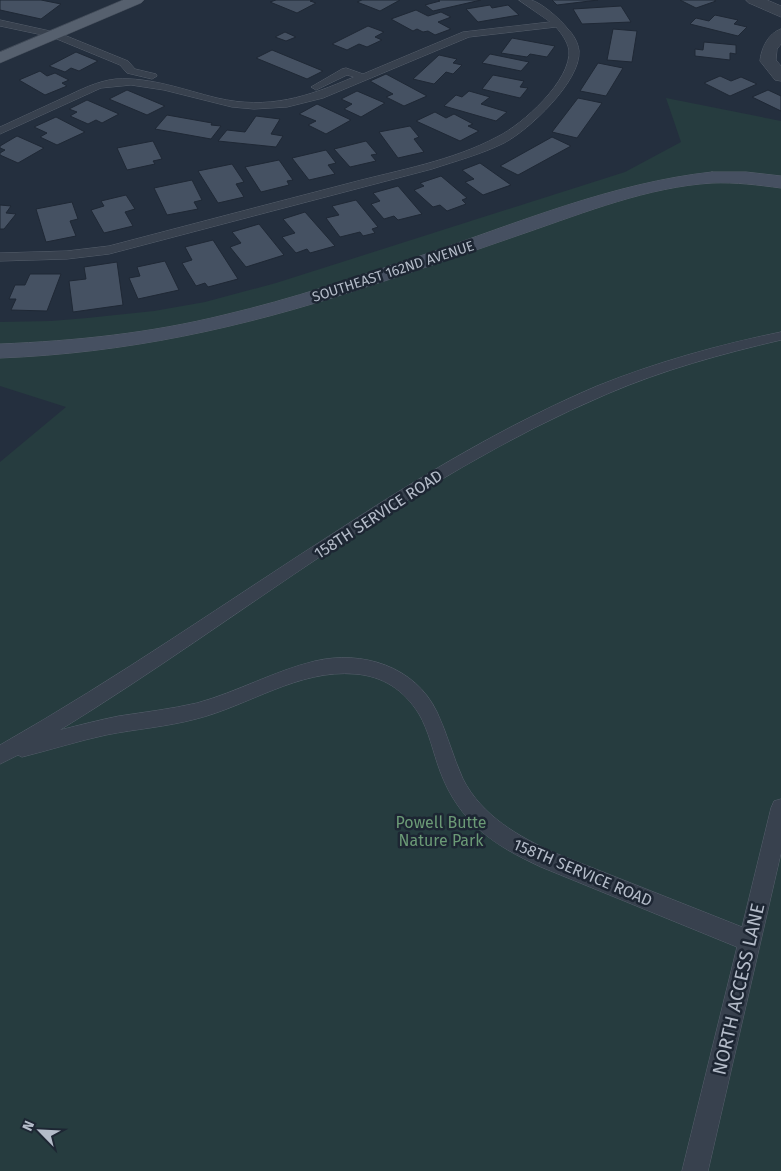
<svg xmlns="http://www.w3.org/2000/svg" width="781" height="1171" font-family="'Fira Sans',sans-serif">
<rect width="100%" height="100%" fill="#242f3e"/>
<path fill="#263c3f" d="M 666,98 L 781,121 L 781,1171 L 0,1171 L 0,462 L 66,407 L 0,386 L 0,322 L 51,321 L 87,318 L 154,311 L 205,302 L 276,283 L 625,172 L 681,142 Z"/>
<g fill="#455162" stroke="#1f2835">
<path d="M 0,0 L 41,0 L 61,4 L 41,19 L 0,10 Z"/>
<path d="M 276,0 L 313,0 L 310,1 L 316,3 L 297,13 L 270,2 Z"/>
<path d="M 362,0 L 400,0 L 380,11 L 357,2 Z"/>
<path d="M 438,0 L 481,0 L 433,11 L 425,5 L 440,1 Z"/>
<path d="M 552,0 L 598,0 L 557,5 Z"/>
<path d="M 680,0 L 714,0 L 716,1 L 696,8 Z"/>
<path d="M 490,5 L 492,8 L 508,5 L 519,15 L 478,22 L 466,9 Z"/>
<path d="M 621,6 L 631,22 L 582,24 L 573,9 Z"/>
<path d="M 416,10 L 428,16 L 441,12 L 451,17 L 438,22 L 451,29 L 435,35 L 428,31 L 423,32 L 417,29 L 413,31 L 391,19 Z"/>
<path d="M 715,15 L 738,20 L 734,24 L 747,27 L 738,36 L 690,24 L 696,18 L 709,21 Z"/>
<path d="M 368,26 L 384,32 L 375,37 L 382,40 L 367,47 L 359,44 L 347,50 L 332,44 Z"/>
<path d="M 613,29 L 637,31 L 632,62 L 607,60 Z"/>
<path d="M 285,32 L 296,37 L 286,41 L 275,37 Z"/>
<path d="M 512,38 L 555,46 L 547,57 L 530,54 L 527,57 L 501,53 Z"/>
<path d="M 704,42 L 736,45 L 736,54 L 730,53 L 730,60 L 695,56 L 695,49 L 703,50 Z"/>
<path d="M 272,50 L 323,71 L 307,79 L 256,58 Z"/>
<path d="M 76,52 L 98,61 L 79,71 L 71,68 L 65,72 L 49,66 Z"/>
<path d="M 490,54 L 529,62 L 521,71 L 482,63 Z"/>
<path d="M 439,55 L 457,59 L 453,63 L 462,65 L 453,74 L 446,72 L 434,84 L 413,79 Z"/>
<path d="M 598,63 L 623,68 L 606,96 L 580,91 Z"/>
<path d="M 40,71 L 47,76 L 55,73 L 69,80 L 62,83 L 67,86 L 45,95 L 19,80 Z"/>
<path d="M 386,74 L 427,96 L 404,106 L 386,97 L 393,94 L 370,81 Z"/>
<path d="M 493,75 L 524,81 L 520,87 L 528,88 L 520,98 L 482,89 Z"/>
<path d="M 720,76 L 731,81 L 741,77 L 757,84 L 730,96 L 704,83 Z"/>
<path d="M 127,90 L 165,106 L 147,115 L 109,99 Z"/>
<path d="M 768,90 L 781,96 L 781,111 L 752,97 Z"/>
<path d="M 357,91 L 385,103 L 361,117 L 344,109 L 352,104 L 341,99 Z"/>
<path d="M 469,91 L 490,97 L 481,104 L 507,112 L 496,121 L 444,106 L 456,95 L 462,97 Z"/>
<path d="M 578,98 L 602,103 L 577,138 L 552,132 Z"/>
<path d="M 87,100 L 119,114 L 102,123 L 96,120 L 88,124 L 70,116 L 77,112 L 69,109 Z"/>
<path d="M 317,104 L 351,120 L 326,134 L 308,125 L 316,121 L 299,114 Z"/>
<path d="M 435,112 L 446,118 L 454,114 L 473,124 L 468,126 L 479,131 L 460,141 L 416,121 Z"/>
<path d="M 167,115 L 212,123 L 211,125 L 221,126 L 211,139 L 155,129 Z"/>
<path d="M 256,116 L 280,119 L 271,134 L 283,136 L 276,147 L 218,141 L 227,130 L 245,132 Z"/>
<path d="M 56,117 L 85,132 L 57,145 L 40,137 L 47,133 L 34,127 Z"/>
<path d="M 410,126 L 419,137 L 414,139 L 424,152 L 398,158 L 379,132 Z"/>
<path d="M 17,136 L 44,148 L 18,163 L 0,155 L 0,153 L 5,150 L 0,148 L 0,146 Z"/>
<path d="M 552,137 L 571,146 L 518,175 L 500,166 Z"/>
<path d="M 153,141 L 162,159 L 153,161 L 155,164 L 127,170 L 117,148 Z"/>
<path d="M 366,141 L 377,154 L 371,155 L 376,161 L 350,167 L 334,149 Z"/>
<path d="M 326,150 L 336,163 L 328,165 L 335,174 L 309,180 L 292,158 Z"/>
<path d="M 279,160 L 293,180 L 287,181 L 289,185 L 261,192 L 245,167 Z"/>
<path d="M 480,163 L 511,185 L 483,195 L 465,182 L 474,179 L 462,170 Z"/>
<path d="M 232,164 L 244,182 L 236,184 L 244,197 L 218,203 L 198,171 Z"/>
<path d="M 441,176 L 467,198 L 462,200 L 466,204 L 447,211 L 440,205 L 433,207 L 414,190 L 424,186 L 420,183 Z"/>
<path d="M 192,180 L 202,200 L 194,202 L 198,209 L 167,215 L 154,188 Z"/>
<path d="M 398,186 L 422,214 L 398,220 L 394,216 L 384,219 L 371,204 L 380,201 L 373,193 Z"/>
<path d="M 126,195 L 135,209 L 125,212 L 133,226 L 104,233 L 91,210 L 104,206 L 101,201 Z"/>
<path d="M 356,200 L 378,227 L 372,229 L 375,233 L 363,236 L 360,232 L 340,237 L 326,218 L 339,215 L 332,206 Z"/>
<path d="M 72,202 L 78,219 L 70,221 L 76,236 L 46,242 L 36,209 Z"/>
<path d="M 0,205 L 11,206 L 6,213 L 16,214 L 4,229 L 0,229 Z"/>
<path d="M 305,212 L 335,246 L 310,253 L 307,249 L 296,253 L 282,237 L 295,233 L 283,219 Z"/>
<path d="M 259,224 L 284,255 L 246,267 L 230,247 L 241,243 L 232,232 Z"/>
<path d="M 213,240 L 238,279 L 208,287 L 205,283 L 196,286 L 182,263 L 192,260 L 185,247 Z"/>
<path d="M 165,261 L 179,290 L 138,299 L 129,278 L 140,276 L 137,267 Z"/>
<path d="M 117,262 L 123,305 L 73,312 L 69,281 L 86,279 L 84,267 Z"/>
<path d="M 30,274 L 61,274 L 47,311 L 11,310 L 16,299 L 9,299 L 15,285 L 25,285 Z"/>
</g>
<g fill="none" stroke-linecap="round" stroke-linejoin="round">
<g stroke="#565f6c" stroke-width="1">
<g id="lane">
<path d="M 519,0 C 523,0 527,0 531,0 C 542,3 560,19 567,28 C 573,34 578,42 579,51 C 581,81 529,130 504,143 C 482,154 456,161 432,169 L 109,254 L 67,259 L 0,261 L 0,253 L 67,251 L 109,246 C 189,225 269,204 350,183 C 399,170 452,161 497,137 C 522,125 572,80 569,50 C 567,41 562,34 556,27 L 469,37 L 323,98 L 287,107 L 254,109 L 232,107 L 164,90 L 131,85 L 101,88 L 0,134 L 0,127 C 21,117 42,108 63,98 C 80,90 97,81 116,79 C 151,77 184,90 217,98 C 269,110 307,97 354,77 L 347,75 L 316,90 L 311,87 L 342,69 L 346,68 L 363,74 L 463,32 L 550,22 Z"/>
<path d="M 0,20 L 59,33 L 128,61 L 135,69 L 156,74 L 157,76 L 152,79 L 127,73 L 120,65 L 52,37 L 0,26 Z"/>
<path d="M 781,332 L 781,340 C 721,354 663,370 607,394 C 410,478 242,618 60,730 C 80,725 99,720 119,716 C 145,712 171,709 197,703 C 237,692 274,671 315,661 C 362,650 415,666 437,712 C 447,733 453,757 463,779 C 482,816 519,837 555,853 L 742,927 L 771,808 L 774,801 L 781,799 L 781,853 L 708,1171 L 682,1171 L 737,947 L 541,867 C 493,845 459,822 440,771 C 433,752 429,731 419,714 C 404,690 383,676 355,674 C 299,669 248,706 196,719 C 166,727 136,729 106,735 C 78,741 50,750 22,757 L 18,755 L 0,764 L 0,745 C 118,678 229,600 343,527 C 424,474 508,424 597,386 C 657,362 718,345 781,332 Z"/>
</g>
</g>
<g stroke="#565f6c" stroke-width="1">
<g id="street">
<path d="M 746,0 L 767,0 L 781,6 L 781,17 L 749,3 Z"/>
<path d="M 781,29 L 781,44 L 777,49 L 776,60 L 781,66 L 781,81 L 775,80 L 760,61 C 761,49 768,33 781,29 Z"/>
</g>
</g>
<g stroke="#565f6c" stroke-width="1">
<path id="secondary" d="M 712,172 L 746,172 L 781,176 L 781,188 C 758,185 736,182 712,183 C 648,187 586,212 525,233 C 470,252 416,271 360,289 C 241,328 126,353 0,358 L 0,344 C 76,341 151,333 224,315 C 292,299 357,277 423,255 C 518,223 612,183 712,172 Z"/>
</g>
<g stroke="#414a57" stroke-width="1">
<path id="primary" d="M 123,0 L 144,0 L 141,3 L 0,63 L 0,52 Z"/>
</g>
<use href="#lane" fill="#38414e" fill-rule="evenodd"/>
<use href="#street" fill="#38414e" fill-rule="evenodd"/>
<use href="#secondary" fill="#465061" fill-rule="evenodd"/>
<use href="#primary" fill="#56606e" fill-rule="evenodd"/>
</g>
<g text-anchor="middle" stroke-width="5" stroke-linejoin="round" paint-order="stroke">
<g font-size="14" fill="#b4bcc9" stroke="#1d2633">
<text transform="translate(393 271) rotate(-18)" y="5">SOUTHEAST 162ND AVENUE</text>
</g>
<g font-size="16" fill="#b4bcc9" stroke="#1d2633">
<text transform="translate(378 514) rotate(-33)" y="6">158TH SERVICE ROAD</text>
<text transform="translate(583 872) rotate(23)" y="6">158TH SERVICE ROAD</text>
</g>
<g font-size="16" fill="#6b9a76" stroke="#1d2633">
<text x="441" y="828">Powell Butte<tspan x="441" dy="18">Nature Park</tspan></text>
</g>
<g font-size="19" fill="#b4bcc9" stroke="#1d2633">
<text transform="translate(738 989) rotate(-77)" y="7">NORTH ACCESS LANE</text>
</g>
</g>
<g transform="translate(40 1131) rotate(294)" stroke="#1d2633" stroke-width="4" paint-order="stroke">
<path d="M0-4L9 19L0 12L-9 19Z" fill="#b4bcc9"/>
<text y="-8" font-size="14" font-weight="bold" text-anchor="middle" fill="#b4bcc9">N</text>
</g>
</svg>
